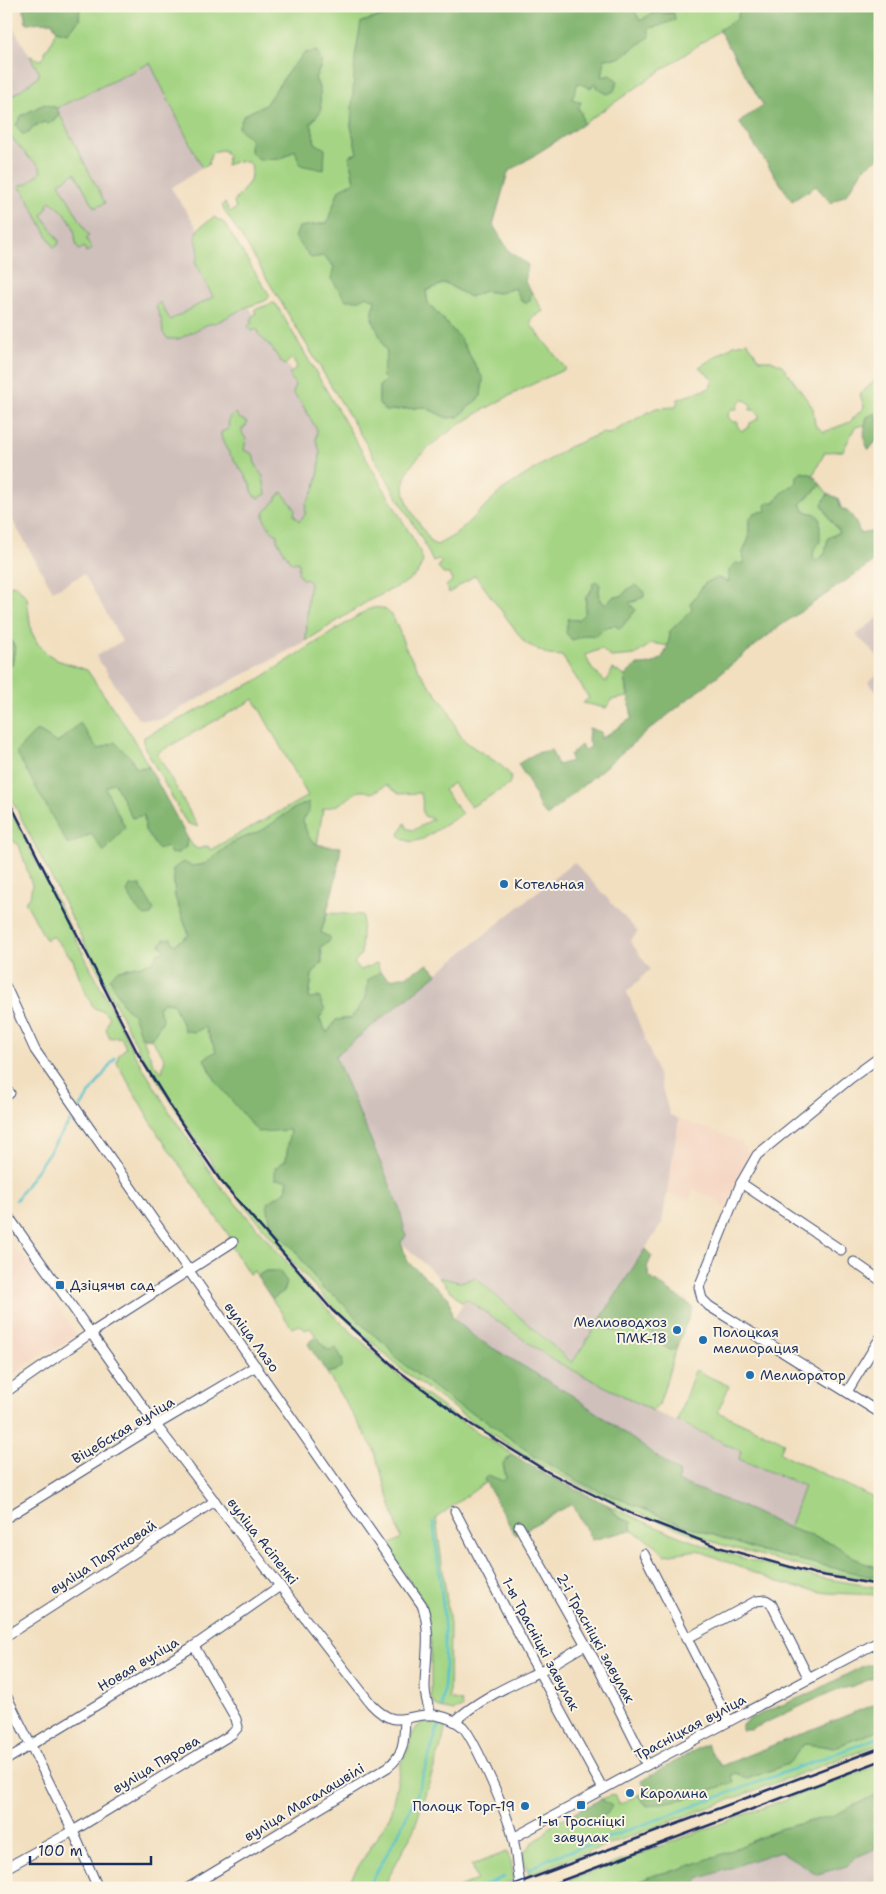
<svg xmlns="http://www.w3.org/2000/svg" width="886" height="1894" font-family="'Shantell Sans',sans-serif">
<rect width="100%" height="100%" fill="#fcf5e5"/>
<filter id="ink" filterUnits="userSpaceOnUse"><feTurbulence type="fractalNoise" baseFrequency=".02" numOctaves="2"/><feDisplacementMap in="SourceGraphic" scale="10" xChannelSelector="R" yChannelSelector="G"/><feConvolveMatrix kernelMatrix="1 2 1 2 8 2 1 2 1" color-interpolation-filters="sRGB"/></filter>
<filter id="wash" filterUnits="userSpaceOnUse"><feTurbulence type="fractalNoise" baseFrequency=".0096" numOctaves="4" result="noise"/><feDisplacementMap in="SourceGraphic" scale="20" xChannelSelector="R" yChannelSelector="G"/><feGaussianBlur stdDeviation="1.12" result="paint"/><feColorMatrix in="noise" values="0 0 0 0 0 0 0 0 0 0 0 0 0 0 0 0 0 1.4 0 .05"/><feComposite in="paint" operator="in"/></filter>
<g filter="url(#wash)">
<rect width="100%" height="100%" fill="#f2dfc0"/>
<g fill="#f4d3c0">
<path d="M 679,1119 L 742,1142 L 748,1155 L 725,1209 L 719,1201 L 694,1190 L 689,1200 L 666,1193 Z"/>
<path d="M 6,1239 L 18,1255 L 22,1253 L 77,1335 L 50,1352 L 48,1350 L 6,1380 Z"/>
</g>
<g fill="#d0c0bc">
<path d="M 6,16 L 40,73 L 39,76 L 6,101 Z"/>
<path d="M 150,63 L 202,168 L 171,188 L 336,440 L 308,597 L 306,641 L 159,720 L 138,719 L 96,656 L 122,641 L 84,574 L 53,591 L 6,509 L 6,135 L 57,108 Z"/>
<path d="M 880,616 L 880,658 L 856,635 Z"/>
<path d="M 880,672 L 880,696 L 868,682 Z"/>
<path d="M 574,862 L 638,932 L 630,941 L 650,969 L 627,992 L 655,1065 L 670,1115 L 679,1119 L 662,1223 L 572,1363 L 477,1278 L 459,1282 L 438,1277 L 401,1242 L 335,1056 Z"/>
<path d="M 466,1299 L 553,1360 L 653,1411 L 741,1451 L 739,1459 L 804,1486 L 789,1528 L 743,1507 L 677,1481 L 453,1320 Z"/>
<path d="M 880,1817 L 880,1888 L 673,1888 Z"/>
</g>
<g fill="#a5d584" stroke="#608271" fill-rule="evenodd">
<path d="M 80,6 L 419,6 L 361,22 L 351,126 L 357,153 L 349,156 L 354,182 L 339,190 L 327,223 L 299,227 C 317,248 351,290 375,300 L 372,318 L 388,353 L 382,376 L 387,379 L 379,386 L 379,403 L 385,411 L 424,407 L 447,418 L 458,417 L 481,396 L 483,379 L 460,338 L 428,303 L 426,291 L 445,283 L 470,297 L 484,291 L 499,293 L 515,288 L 522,302 L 530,300 L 531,291 L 543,311 L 532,318 L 531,325 L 566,369 C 532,383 403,444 404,485 C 404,506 421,525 432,543 L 437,545 L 455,535 L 502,490 L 569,447 L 602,433 L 609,434 L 656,408 L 676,407 L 678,399 L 710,388 L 713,379 L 699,367 L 734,345 L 747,342 L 760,360 L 771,360 L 782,365 L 813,408 L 815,425 L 824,432 L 850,422 L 864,407 L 860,394 L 880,376 L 880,425 L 867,417 L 865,425 L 855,427 L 843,451 L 825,452 L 813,475 L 802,472 L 797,482 L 782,493 L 766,511 L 749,520 L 749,538 L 743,552 L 744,564 L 729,582 L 693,610 L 670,631 L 669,646 L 652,643 L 635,655 L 611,657 L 601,649 L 585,655 L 592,669 L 606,682 L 613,669 L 625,676 L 628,697 L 611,700 L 606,708 L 583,703 L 589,698 L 562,656 L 549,655 L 525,643 L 475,575 L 449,593 L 446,586 L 452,581 L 450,574 L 443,574 L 438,567 L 442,561 L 438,559 L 433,562 L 422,539 L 368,447 L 246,244 L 224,210 L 222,205 L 225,203 L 230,212 L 236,209 L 234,202 L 250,181 L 252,167 L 248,162 L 238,161 L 226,165 L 228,156 L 223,150 C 208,152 213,152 208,165 L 202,168 L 150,63 L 57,108 L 44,104 L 21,116 L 16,125 L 29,133 C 34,124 43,122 54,121 L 59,113 L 105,203 L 95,208 L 75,173 L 59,183 L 89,236 L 86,238 L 92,249 L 86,252 L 84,247 L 79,250 C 74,243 76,237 74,230 C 71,217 60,208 50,201 L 48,203 L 47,208 L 42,215 L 59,241 L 58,245 L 54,248 L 23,190 L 20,189 L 20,185 L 27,184 L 41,172 L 39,165 L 29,158 L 12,138 L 6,138 L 6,101 L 39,76 L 39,72 L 30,56 L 41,60 L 45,56 L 45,50 L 49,47 L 56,30 L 68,33 L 79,20 ZM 321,67 L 315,78 L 320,90 L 311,123 L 315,143 L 295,150 L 280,159 L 250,151 L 251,139 L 244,115 L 265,105 L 291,68 ZM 742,400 L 747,401 L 751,405 L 750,410 L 755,410 L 759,415 L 758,419 L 750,423 L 749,427 L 742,431 L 738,427 L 738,422 L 733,422 L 728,417 L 729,412 L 732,409 L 737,409 L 738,404 ZM 592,589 L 599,592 L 600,601 L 606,605 L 613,597 L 622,596 L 628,589 L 637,601 L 628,603 L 620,628 L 614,625 L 604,628 L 597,635 L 586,635 L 572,640 L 568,619 L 578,620 L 585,613 L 586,597 Z"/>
<path d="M 632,6 L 739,6 L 738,18 L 583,124 L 581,112 L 572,99 L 578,82 L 602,77 L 605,59 L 649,28 L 659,26 L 673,13 L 652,13 L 640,21 Z"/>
<path d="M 214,217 L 224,223 L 270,296 L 265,301 L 244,308 L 220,321 L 206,325 L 179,339 L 168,339 L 163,333 L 162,322 L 156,306 L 160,302 L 170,320 L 213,297 L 195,262 C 204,250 192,241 198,230 C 201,225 209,221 214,217 Z"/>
<path d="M 273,303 L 276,304 L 419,549 L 423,561 L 417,574 L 403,584 L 368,601 L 306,641 L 308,597 L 310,583 L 308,580 L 302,579 L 298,573 L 299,565 L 298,562 L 291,563 L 277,540 L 277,534 C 271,531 263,522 264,514 C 265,510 270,508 272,505 C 276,499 277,497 282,492 L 295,509 L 294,515 L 299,521 L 305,515 L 306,504 L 314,490 L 319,472 L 320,451 L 316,440 L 317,430 L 302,404 L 293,393 L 295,385 L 289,374 L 295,369 L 297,366 L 292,358 L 285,365 L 282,363 L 271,347 L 258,334 L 259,332 L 257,329 L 252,331 L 248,326 L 252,323 L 251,319 L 256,313 L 254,310 Z"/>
<path d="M 236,413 L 239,418 L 247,422 L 246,426 L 242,429 L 242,433 L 246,439 L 244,450 L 253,454 L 255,463 L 263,477 L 266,494 L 259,498 L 254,496 C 252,491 251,485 248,481 C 242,468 219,445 221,432 L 228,429 L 229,418 Z"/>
<path d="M 821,485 L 828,494 L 822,504 L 829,518 L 840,532 L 828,538 L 825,554 L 816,561 L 813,558 L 816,514 L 804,511 L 800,503 Z"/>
<path d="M 12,585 L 17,586 L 27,598 L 31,631 L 38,644 L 48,654 L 57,660 L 87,670 L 130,733 L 149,767 L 136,768 L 131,758 L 115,742 L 68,845 L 91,834 L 105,788 L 114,781 L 132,818 L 144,815 L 145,830 L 157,848 L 167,846 L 186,847 L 187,837 L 193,846 L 198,849 L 208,846 L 210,850 L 308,796 L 254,699 L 157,753 L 198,827 L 187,823 L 183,817 L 144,746 L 144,737 L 256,681 L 367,610 C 393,598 398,631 406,649 C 411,658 417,666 422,675 C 430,687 440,697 447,709 C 454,719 455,730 463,739 C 476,752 503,762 511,777 L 509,785 L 471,807 L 453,783 L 444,790 L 462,814 L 423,839 L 412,842 L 402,839 L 399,834 L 405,823 L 408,829 L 414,830 L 433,819 L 424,816 C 420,807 425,802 420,793 L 399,794 L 387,785 L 372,793 C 356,787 355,795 343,802 C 337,806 330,807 323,809 L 317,845 L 307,836 L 303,820 L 309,811 L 293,809 L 263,830 L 233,842 L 205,864 L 173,869 L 175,897 L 189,935 L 165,951 L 153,962 L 116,971 L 123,1005 L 133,1014 L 153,1063 L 162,1072 L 165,1059 L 151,1039 L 163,1020 L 157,1007 L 164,1002 L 173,1003 L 185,1031 L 205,1027 L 216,1051 L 204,1059 L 217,1083 L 290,1130 L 286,1161 L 288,1180 L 286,1191 L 271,1228 L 293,1248 L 323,1289 L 336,1296 L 365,1328 L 387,1345 L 397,1359 L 457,1405 L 484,1419 L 534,1456 L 586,1485 L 670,1520 L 757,1550 L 868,1576 L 880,1577 L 880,1581 L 817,1571 L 719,1544 L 633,1511 L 549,1470 L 474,1423 L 402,1370 L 334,1308 L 286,1255 L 222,1178 L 177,1111 L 140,1052 L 110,994 L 6,788 L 6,666 L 12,664 L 15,647 L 6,634 L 6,588 Z"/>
<path d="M 6,802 L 135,1055 L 171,1114 L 217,1182 L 330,1312 L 398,1375 L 471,1428 L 512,1454 L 503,1464 L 506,1478 L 503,1482 L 484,1479 L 486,1482 L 436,1518 L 450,1625 L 449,1699 L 461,1702 L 462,1708 L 454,1711 L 440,1708 L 436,1706 L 431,1697 L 431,1643 L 425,1604 L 387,1547 L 401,1538 L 374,1449 L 327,1373 L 335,1371 L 327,1350 L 310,1328 L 305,1330 L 300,1325 L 292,1328 L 272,1299 L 284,1291 L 287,1282 L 279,1271 L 266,1271 L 257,1276 L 254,1271 L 249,1274 L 227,1240 L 230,1237 L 158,1134 L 117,1063 L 119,1054 L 126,1048 L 121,1037 L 110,1038 L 106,1029 L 109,1017 L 103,1011 L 94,1008 L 85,992 L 73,960 L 53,936 L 46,940 L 25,901 L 30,897 L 32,885 L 19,845 L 10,839 L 11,831 L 6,823 Z"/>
<path d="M 327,913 L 363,915 L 361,954 L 354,963 L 361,970 L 377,963 L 380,972 L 368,980 L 366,998 L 351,1018 L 336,1020 L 327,1033 L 309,999 L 312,975 L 322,962 L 321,933 Z"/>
<path d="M 438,1277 L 459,1282 L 476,1278 L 572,1363 L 598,1323 L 615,1331 L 640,1326 L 651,1331 L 660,1344 L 670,1350 L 676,1349 L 659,1405 L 653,1411 L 553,1360 L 466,1299 L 462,1303 Z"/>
<path d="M 695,1370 L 729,1386 L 718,1412 L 784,1442 L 780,1453 L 880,1501 L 880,1568 L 863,1563 L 832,1543 L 789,1528 L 804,1486 L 739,1459 L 741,1451 L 677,1421 Z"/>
<path d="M 608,1505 C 673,1537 745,1562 816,1577 C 837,1581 859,1584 880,1588 L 880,1595 L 828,1593 L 809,1590 L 775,1581 L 697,1550 L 664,1555 L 656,1545 L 631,1530 L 631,1522 L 619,1518 Z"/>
<path d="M 432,1720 L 446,1724 L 443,1740 L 414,1829 L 383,1888 L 345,1888 L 390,1816 L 402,1760 L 408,1750 L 413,1731 L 422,1723 Z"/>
<path d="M 880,1730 L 880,1744 L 529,1874 L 524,1861 L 523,1853 L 532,1843 L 544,1835 L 550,1826 L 574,1813 L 578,1821 L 611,1806 L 601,1799 L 614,1795 L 619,1804 L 638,1795 L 647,1806 L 734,1781 L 731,1775 L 737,1773 L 747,1779 L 788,1764 L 804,1744 L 834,1747 Z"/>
<path d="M 880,1764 L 880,1793 L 832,1816 L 779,1829 L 728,1852 L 677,1870 L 654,1875 L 638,1882 L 637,1888 L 571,1887 L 570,1880 Z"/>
<path d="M 507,1852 L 511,1863 L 514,1880 L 492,1888 L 456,1888 L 477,1880 L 472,1865 Z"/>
</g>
<g fill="#84b672" stroke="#507268">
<path d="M 23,6 L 80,6 L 79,20 L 68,33 L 56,30 L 52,22 L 26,23 Z"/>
<path d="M 419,6 L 632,6 L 640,21 L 652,14 L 674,13 L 675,20 L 659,26 L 649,28 L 649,37 L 619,58 L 605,59 L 602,77 L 610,75 L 618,81 L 614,91 L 608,94 L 597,89 L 596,83 L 590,88 L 578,83 L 572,99 L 581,102 L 578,109 L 581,112 L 583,124 L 508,172 L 493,225 L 509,251 L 528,265 L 525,282 L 531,291 L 530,301 L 526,303 L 522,302 L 515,288 L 499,293 L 484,291 L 470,297 L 445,283 L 426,291 L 428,303 L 460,338 L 483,379 L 481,396 L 458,417 L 447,418 L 424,407 L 385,411 L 379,403 L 379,386 L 386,380 L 382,376 L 387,353 L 372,318 L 375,300 L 366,296 L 360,300 L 346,300 L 331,279 L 334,266 L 324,256 L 311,258 L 295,237 L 299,227 L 327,223 L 339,190 L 354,182 L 349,156 L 357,153 L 351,126 L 355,57 L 361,22 Z"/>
<path d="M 739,6 L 880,6 L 880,157 L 863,169 L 847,194 L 831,203 L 816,186 L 792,201 L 739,122 L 763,105 L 719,30 L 738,18 Z"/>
<path d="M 317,51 L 322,63 L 315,78 L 320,90 L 321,111 L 311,123 L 315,143 L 325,149 L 324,170 L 300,165 L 295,150 L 280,159 L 259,160 L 250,151 L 251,139 L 238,128 L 244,115 L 265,105 L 291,68 L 305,53 Z"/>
<path d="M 44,104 L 57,108 L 59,113 L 54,121 L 48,124 L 44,122 L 32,127 L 29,133 L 22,134 L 16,125 L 21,116 Z"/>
<path d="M 875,413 L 880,425 L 880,440 L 876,441 L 869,450 C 862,440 864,428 867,417 Z"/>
<path d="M 802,472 L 813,475 L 821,485 L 801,503 L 804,511 L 816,514 L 820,519 L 820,542 L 814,549 L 813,558 L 816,561 L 825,554 L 828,538 L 840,532 L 829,518 L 822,504 L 828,494 L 838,498 L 841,508 C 852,512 856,522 860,533 L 870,531 L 880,532 L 880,557 L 780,626 L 639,738 L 547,816 L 541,810 L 529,782 L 518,764 L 536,753 L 551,750 L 558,765 L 571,761 L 570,755 L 581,745 L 584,751 L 591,746 L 588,741 L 589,728 L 601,732 L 601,739 L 632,718 L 625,676 L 636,665 C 661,666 668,655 670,631 L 692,610 L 690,604 L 705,583 L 718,578 L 729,582 L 729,570 L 736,563 L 744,564 L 743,552 L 749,538 L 749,520 L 754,513 L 766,511 L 765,505 L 769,502 L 775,502 L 782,493 L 797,482 L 796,477 Z"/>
<path d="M 597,581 L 600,585 L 599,592 L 600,601 L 606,604 L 613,597 L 622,596 L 628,589 L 636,585 L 644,591 L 644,597 L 629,603 L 636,610 L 620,629 L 614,625 L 604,628 L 597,636 L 586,635 L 572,640 L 566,633 L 568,619 L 578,620 L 585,613 L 586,597 L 592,589 L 593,583 Z"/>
<path d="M 6,634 L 15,647 L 12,665 L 6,666 Z"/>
<path d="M 80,723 L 98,749 L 115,742 L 131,758 L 136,768 L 149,767 L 187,837 L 186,847 L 178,853 L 171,854 L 167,846 L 158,849 L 145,830 L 144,815 L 132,818 L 114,782 L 105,788 L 125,827 L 104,852 L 91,834 L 68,845 L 16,752 L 37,730 L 57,743 Z"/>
<path d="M 309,802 L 309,811 L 303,820 C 310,847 315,845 341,847 L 336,878 L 321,933 L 330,937 L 329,942 L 320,947 L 322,962 L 312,975 L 309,998 L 319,997 L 325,1010 L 319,1019 L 327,1033 L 336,1020 L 351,1018 L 366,998 L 368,980 L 380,972 L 390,979 L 406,976 L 428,964 L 437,974 L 335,1056 L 399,1206 L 406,1236 L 401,1242 L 407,1261 L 449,1298 L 452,1317 L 476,1338 L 573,1396 L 680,1473 L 677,1481 L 743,1507 L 789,1528 L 832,1543 L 863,1563 L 880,1568 L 880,1577 L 868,1576 L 757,1550 L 670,1520 L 586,1485 L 534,1456 L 484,1419 L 457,1405 L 397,1359 L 387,1345 L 365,1328 L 336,1296 L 323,1289 L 293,1248 L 271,1228 L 267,1203 L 286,1191 L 288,1180 L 275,1179 L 275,1168 L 286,1160 L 290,1130 L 258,1132 L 217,1083 L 204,1059 L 216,1051 L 205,1027 L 195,1032 L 185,1031 L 173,1003 L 164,1002 L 158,1007 L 163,1020 L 151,1039 L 141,1037 L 133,1014 L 123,1005 L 110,979 L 116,971 L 153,962 L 157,953 L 165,951 L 160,945 L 164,939 L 171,938 L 174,945 L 189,935 L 175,897 L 173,869 L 183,862 L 192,866 L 205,864 L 233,842 L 263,830 L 293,809 Z"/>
<path d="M 140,885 L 154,910 L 151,915 L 145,916 L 138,910 L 127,892 L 130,886 Z"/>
<path d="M 645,1249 L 652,1256 L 647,1267 L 649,1277 L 693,1307 L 676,1349 L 670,1350 L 660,1344 L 651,1331 L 640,1326 L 615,1331 L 598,1323 Z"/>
<path d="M 266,1271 L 279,1271 L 287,1282 L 284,1291 L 272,1299 L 257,1276 Z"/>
<path d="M 317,1337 L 327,1350 L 336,1348 L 343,1360 L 342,1367 L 335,1371 L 327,1373 L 308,1344 L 311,1340 Z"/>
<path d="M 512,1454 L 546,1475 L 608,1505 L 619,1518 L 631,1522 L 631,1530 L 592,1540 L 572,1504 L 515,1535 L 484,1479 L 488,1475 L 503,1481 L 506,1478 L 503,1464 Z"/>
<path d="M 865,1665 L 873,1665 L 877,1669 L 876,1677 L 853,1686 L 831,1692 L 750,1730 L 742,1730 L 742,1725 L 749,1719 L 815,1691 Z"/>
<path d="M 880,1702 L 880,1730 L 834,1747 L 804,1744 L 788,1764 L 747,1779 L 737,1773 L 731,1775 L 734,1782 L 688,1798 L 647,1806 L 638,1795 L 646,1791 L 641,1781 L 706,1744 L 721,1766 Z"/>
<path d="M 880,1793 L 880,1822 L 875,1829 L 875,1849 L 854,1858 L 847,1866 L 817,1874 L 780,1851 L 698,1879 L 692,1888 L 637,1888 L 638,1882 L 654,1875 L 677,1870 L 728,1852 L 779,1829 L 832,1816 Z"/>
<path d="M 601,1799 L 612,1806 L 607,1814 L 586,1825 L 578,1821 L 574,1813 Z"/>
</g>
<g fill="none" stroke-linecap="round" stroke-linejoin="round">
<g stroke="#54c2cb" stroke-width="2.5">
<path d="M 79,1109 L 115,1058"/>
<path d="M 16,1200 L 71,1120"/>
<path d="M 433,1522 C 441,1583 450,1645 442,1707"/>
<path d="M 529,1869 L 550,1858 L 591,1844 L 880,1737"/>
<path d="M 371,1882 L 397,1836 L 417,1794 L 439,1724"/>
<path d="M 478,1888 L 504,1877"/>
</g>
</g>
</g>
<g filter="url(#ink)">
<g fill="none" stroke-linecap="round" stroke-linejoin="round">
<g stroke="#3b496d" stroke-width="11">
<g id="minor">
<path d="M 6,987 L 35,1050 L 422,1605 C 432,1631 425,1660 425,1688 C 425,1697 428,1706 431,1715"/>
<path d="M 880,1057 L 851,1078 L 757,1155 L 741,1183 L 699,1287 L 702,1299 L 709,1306 L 880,1413"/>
<path d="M 6,1096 L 10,1093"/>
<path d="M 741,1183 L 841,1250"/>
<path d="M 6,1213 L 156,1425 L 371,1704 C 397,1732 408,1712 435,1715 C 446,1717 455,1720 463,1727 C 476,1742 509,1818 513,1838 C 517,1855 517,1872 521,1888"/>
<path d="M 854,1262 L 880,1280"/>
<path d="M 6,1392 L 91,1333 L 233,1242"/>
<path d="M 847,1392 L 880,1338"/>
<path d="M 455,1511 L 527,1650 L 603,1789"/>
<path d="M 6,1518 L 156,1425 L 256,1366"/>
<path d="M 519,1526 L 596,1663 L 647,1765"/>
<path d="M 644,1554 L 729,1721"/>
<path d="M 6,1636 L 215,1501"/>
<path d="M 686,1639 L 756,1601 L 766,1600 L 771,1603 L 809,1679"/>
<path d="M 6,1695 L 73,1831 L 98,1888"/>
<path d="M 455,1721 C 479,1699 509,1686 538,1672 C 554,1664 569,1654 585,1645"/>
<path d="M 6,1760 L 194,1646 L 280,1586"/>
<path d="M 513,1838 L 664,1756 L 880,1641"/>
<path d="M 6,1868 L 73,1831 L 232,1734 L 238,1727 L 236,1719 L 194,1646"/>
<path d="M 188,1888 L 388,1767 C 405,1754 404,1739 405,1719"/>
</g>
</g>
<use href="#minor" stroke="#fff" stroke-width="9"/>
<g stroke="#1b2f5e" stroke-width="2.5">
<path d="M 6,795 L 138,1054 L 174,1112 L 220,1180 L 332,1310 L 400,1372 L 472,1425 L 548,1472 L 632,1514 L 718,1547 L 816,1574 L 880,1585"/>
<path d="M 505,1888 L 880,1748"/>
<path d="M 542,1888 L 880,1761"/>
</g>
</g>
</g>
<g fill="#1f6fb2" stroke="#fcf5e5" stroke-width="2">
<circle cx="504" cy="884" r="5"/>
<rect x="55" y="1280" width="10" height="10" rx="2.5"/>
<circle cx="677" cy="1330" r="5"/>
<circle cx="703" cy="1340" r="5"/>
<circle cx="750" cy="1375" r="5"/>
<circle cx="630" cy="1793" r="5"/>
<rect x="576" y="1800" width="10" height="10" rx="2.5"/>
<circle cx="525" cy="1806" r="5"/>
</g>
<g text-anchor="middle" stroke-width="4" stroke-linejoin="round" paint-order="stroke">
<g font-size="14" fill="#1b2f5e" stroke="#fcf5e5" text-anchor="start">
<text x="514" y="889">Котельная</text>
<text x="70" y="1290">Дзіцячы сад</text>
<text x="667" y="1327" text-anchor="end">Мелиоводхоз<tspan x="667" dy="16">ПМК-18</tspan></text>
<text x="713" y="1337">Полоцкая<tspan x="713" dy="16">мелиорация</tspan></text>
<text x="760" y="1380">Мелиоратор</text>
<text x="640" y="1798">Каролина</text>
<text x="515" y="1811" text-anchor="end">Полоцк Торг-19</text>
<text x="581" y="1826" text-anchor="middle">1-ы Тросніцкі<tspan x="581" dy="16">завулак</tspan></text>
</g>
<g font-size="14" fill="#1b2f5e" stroke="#fcf5e5">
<text transform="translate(252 1337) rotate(54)" y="5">вуліца Лазо</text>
<text transform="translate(123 1430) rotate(-31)" y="5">Віцебская вуліца</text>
<text transform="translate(263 1541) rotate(52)" y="5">вуліца Асіпенкі</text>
<text transform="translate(103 1557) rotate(-33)" y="5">вуліца Партновай</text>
<text transform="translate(596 1638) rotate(61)" y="5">2-і Трасніцкі завулак</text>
<text transform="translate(541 1644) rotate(62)" y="5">1-ы Трасніцкі завулак</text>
<text transform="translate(138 1664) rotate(-31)" y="5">Новая вуліца</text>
<text transform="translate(690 1727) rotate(-28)" y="5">Трасніцкая вуліца</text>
<text transform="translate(156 1764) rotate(-31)" y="5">вуліца Пярова</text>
<text transform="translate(304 1802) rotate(-31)" y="5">вуліца Магалашвілі</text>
</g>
</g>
<rect width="886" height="1894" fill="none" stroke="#fcf5e5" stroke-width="25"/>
<path d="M30 1856v8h121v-8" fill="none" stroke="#1b2f5e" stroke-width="2.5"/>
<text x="38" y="1856" font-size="15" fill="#1b2f5e" stroke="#fcf5e5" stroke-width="4" paint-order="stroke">100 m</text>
</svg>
